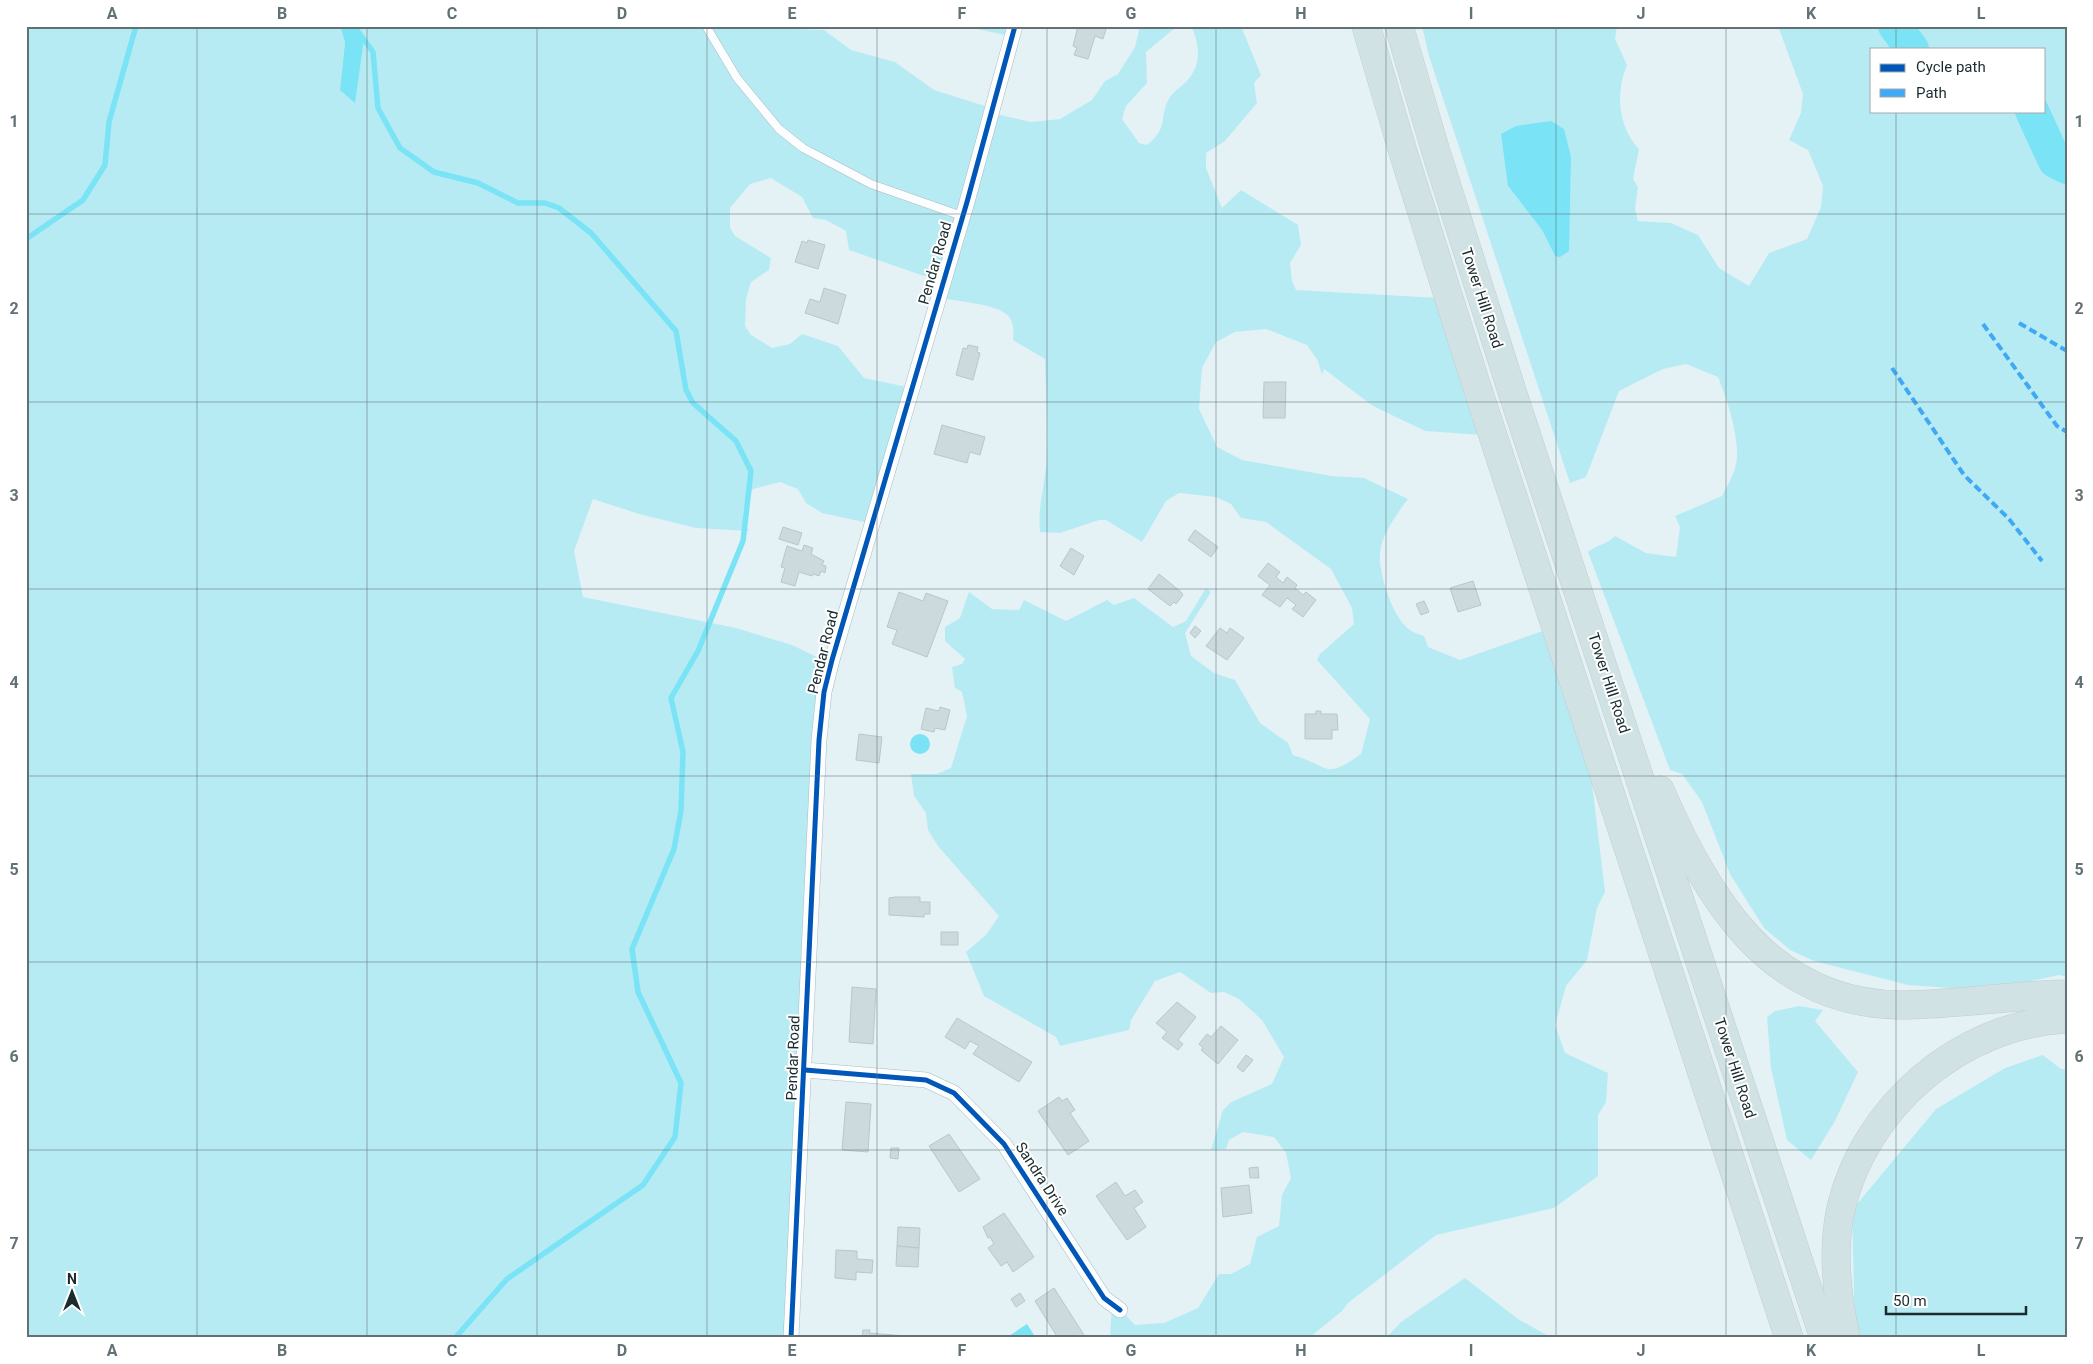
<svg xmlns="http://www.w3.org/2000/svg" width="2093" height="1364" font-family="Roboto,sans-serif">
<rect width="100%" height="100%" fill="#e4f2f5"/>
<g fill="#b7ebf4" fill-rule="evenodd">
<path d="M 26,26 L 340,26 L 345,42 L 340,90 L 364,38 L 358,26 L 793,26 L 797,29 L 824,30 L 851,50 L 895,62 L 934,90 L 988,107 L 992,113 L 1031,122 L 1060,119 L 1092,100 L 1105,81 L 1118,74 L 1135,47 L 1140,26 L 1183,26 L 1175,28 L 1146,52 L 1147,83 L 1126,106 L 1122,119 L 1139,143 L 1147,145 C 1170,127 1158,116 1170,97 C 1174,91 1182,86 1187,81 C 1202,64 1200,45 1191,26 L 1241,26 L 1261,75 L 1254,83 L 1257,103 L 1225,141 L 1206,153 L 1206,168 L 1222,208 L 1241,190 L 1298,225 L 1301,245 L 1290,263 L 1292,281 L 1296,290 L 1440,298 L 1483,435 L 1425,431 L 1373,406 L 1324,369 L 1322,375 L 1318,361 L 1307,345 L 1266,329 L 1235,332 L 1216,342 L 1202,368 L 1199,409 L 1217,447 L 1242,460 L 1332,476 L 1364,478 L 1408,499 C 1398,512 1381,536 1380,553 C 1378,572 1393,619 1410,630 C 1414,633 1419,634 1424,636 L 1428,647 L 1460,660 L 1551,628 L 1589,758 L 1605,892 L 1597,908 L 1587,960 L 1566,986 L 1555,1025 L 1565,1053 L 1608,1073 L 1606,1102 L 1598,1115 L 1598,1176 L 1554,1208 L 1436,1235 L 1348,1303 L 1342,1311 L 1309,1338 L 1110,1338 L 1112,1304 L 1120,1309 L 1135,1325 L 1164,1323 L 1198,1308 L 1219,1274 L 1231,1274 L 1250,1264 L 1257,1237 L 1279,1226 L 1282,1195 L 1291,1178 L 1286,1153 L 1274,1137 L 1243,1132 L 1229,1140 L 1226,1149 L 1211,1150 L 1223,1110 L 1231,1102 L 1272,1084 L 1284,1057 L 1262,1020 L 1239,999 L 1224,992 L 1211,993 L 1180,972 L 1155,981 L 1131,1020 L 1129,1030 L 1060,1046 L 1056,1037 L 984,996 L 966,952 L 986,935 L 999,916 L 938,846 L 928,830 L 926,813 L 914,796 L 911,774 L 937,774 L 951,768 L 967,716 L 962,692 L 955,688 L 952,667 L 962,664 L 965,659 L 945,641 L 945,627 L 960,618 L 969,592 L 992,609 L 1019,610 L 1024,600 L 1066,621 L 1107,600 L 1114,605 L 1134,598 L 1173,627 L 1186,621 L 1206,588 L 1211,592 L 1185,633 L 1191,656 L 1214,673 L 1235,680 L 1260,723 L 1288,743 L 1293,755 C 1331,766 1323,781 1361,754 L 1370,719 L 1317,660 L 1320,654 L 1354,624 L 1352,608 L 1331,569 L 1266,522 L 1241,518 L 1231,504 L 1216,497 L 1179,493 L 1166,501 L 1142,542 L 1106,520 L 1099,520 L 1060,533 L 1040,532 C 1037,505 1047,479 1047,452 C 1048,421 1046,390 1045,359 L 1013,340 C 1014,331 1014,320 1006,314 C 995,304 955,301 940,298 L 941,277 L 924,276 L 849,250 L 846,231 L 826,220 L 813,218 L 802,197 L 771,178 L 750,184 L 730,208 L 730,228 L 735,236 L 771,258 L 769,270 L 751,282 L 746,299 L 745,326 L 751,335 L 772,348 L 790,344 L 802,334 L 838,346 L 864,378 L 907,387 L 868,523 L 822,513 L 806,503 L 798,489 L 780,482 L 753,489 C 743,506 739,513 749,531 L 696,528 L 639,514 L 593,499 L 574,551 L 583,597 L 736,628 L 792,645 L 831,664 L 792,1338 L 26,1338 Z"/>
<path d="M 963,26 L 1014,26 L 1010,36 Z"/>
<path d="M 1422,26 L 1617,26 L 1615,39 L 1627,65 C 1616,92 1617,126 1639,149 L 1633,179 L 1638,187 L 1635,209 L 1638,221 L 1671,223 L 1698,235 L 1719,268 L 1749,286 L 1769,253 L 1807,239 L 1821,207 L 1823,186 L 1808,150 L 1789,140 L 1801,113 L 1803,94 L 1778,26 L 2067,26 L 2067,977 L 2059,975 L 2018,984 L 1964,989 L 1908,985 L 1814,961 L 1790,950 L 1764,928 L 1730,874 L 1702,802 L 1682,774 L 1670,770 L 1588,552 C 1597,544 1607,545 1615,536 L 1646,553 L 1676,557 L 1680,527 L 1675,516 L 1722,496 C 1727,486 1734,475 1736,464 C 1741,441 1727,399 1718,377 L 1686,364 L 1663,369 L 1619,391 L 1586,477 L 1570,483 L 1429,56 ZM 1872,49 L 2044,49 L 2044,111 L 1872,111 ZM 1564,129 L 1555,256 L 1542,230 L 1508,186 Z"/>
<path d="M 1799,1006 L 1823,1010 L 1815,1021 L 1858,1072 L 1835,1121 L 1811,1160 L 1787,1140 L 1771,1068 L 1767,1017 L 1775,1011 Z"/>
<path d="M 2043,1055 L 2061,1069 L 2067,1069 L 2067,1338 L 1855,1338 L 1852,1210 L 1936,1109 L 2005,1068 Z"/>
<path d="M 1465,1278 L 1518,1319 L 1552,1338 L 1386,1338 L 1401,1322 Z"/>
</g>
<g fill="#7ae3f5">
<path d="M 340,26 L 358,26 L 364,38 L 355,103 L 340,90 L 345,42 Z"/>
<path d="M 1551,121 L 1564,129 L 1571,157 L 1569,251 L 1560,257 L 1555,256 L 1542,230 L 1508,186 L 1501,134 L 1516,126 Z"/>
<circle cx="920" cy="744" r="10"/>
<path d="M 1027,1324 L 1036,1338 L 1006,1338 Z"/>
</g>
<g fill="none" stroke-linecap="round" stroke-linejoin="round">
<g stroke="#7ae3f5" stroke-width="5.5">
<path d="M 354,26 L 373,52 L 378,108 L 400,148 L 434,172 L 478,183 L 518,203 L 545,203 L 559,208 L 591,233 L 676,331 L 686,390 L 693,403 L 736,441 L 751,471 L 743,541 L 698,651 L 671,698 L 683,752 L 681,811 L 674,849 L 632,949 L 638,992 L 681,1083 L 675,1137 L 643,1185 L 507,1279 L 455,1338"/>
<path d="M 26,239 L 83,200 L 105,165 L 109,122 L 136,26"/>
</g>
<g stroke="#7ae3f5" stroke-width="34">
<path d="M 1895,26 L 1912,49"/>
<path d="M 2032,111 L 2055,161 L 2067,167"/>
</g>
</g>
<g fill="#ccdadd" stroke="#b9c7ca">
<path d="M 1078,26 L 1107,26 L 1103,39 L 1095,36 L 1088,59 L 1074,55 L 1077,48 L 1073,46 Z"/>
<path d="M 808,240 L 825,245 L 818,269 L 795,262 L 802,241 L 807,243 Z"/>
<path d="M 824,288 L 846,295 L 838,324 L 805,313 L 810,299 L 820,302 Z"/>
<path d="M 968,345 L 978,347 L 977,352 L 980,353 L 973,380 L 956,375 L 963,348 L 967,349 Z"/>
<path d="M 1264,382 L 1286,382 L 1285,418 L 1263,418 Z"/>
<path d="M 942,425 L 985,437 L 980,455 L 970,452 L 967,463 L 934,454 Z"/>
<path d="M 783,527 L 802,533 L 798,545 L 779,539 Z"/>
<path d="M 1195,530 L 1218,547 L 1211,557 L 1188,540 Z"/>
<path d="M 804,545 L 813,548 L 811,554 L 824,561 L 822,565 L 826,566 L 825,573 L 821,571 L 819,576 L 813,574 L 812,576 L 799,572 L 795,586 L 781,582 L 785,568 L 781,567 L 787,546 L 802,551 Z"/>
<path d="M 1071,548 L 1084,556 L 1074,575 L 1060,566 Z"/>
<path d="M 1268,563 L 1280,572 L 1276,577 L 1283,583 L 1287,577 L 1297,585 L 1295,588 L 1303,595 L 1306,592 L 1316,600 L 1303,617 L 1292,609 L 1296,605 L 1287,598 L 1280,607 L 1262,595 L 1270,585 L 1258,576 Z"/>
<path d="M 1159,574 L 1181,592 L 1183,595 L 1176,604 L 1174,602 L 1170,606 L 1148,589 Z"/>
<path d="M 1473,581 L 1481,605 L 1458,612 L 1450,588 Z"/>
<path d="M 899,592 L 923,601 L 926,593 L 948,601 L 927,657 L 892,644 L 897,630 L 887,627 Z"/>
<path d="M 1424,601 L 1429,612 L 1421,615 L 1416,604 Z"/>
<path d="M 1195,626 L 1201,631 L 1195,638 L 1190,633 Z"/>
<path d="M 1220,628 L 1227,633 L 1230,628 L 1244,638 L 1227,660 L 1206,646 Z"/>
<path d="M 940,707 L 950,710 L 945,730 L 935,728 L 934,732 L 921,729 L 926,708 L 939,711 Z"/>
<path d="M 1316,711 L 1321,711 L 1321,714 L 1337,714 L 1338,730 L 1332,730 L 1332,739 L 1305,739 L 1305,714 L 1316,714 Z"/>
<path d="M 859,734 L 882,737 L 879,763 L 856,760 Z"/>
<path d="M 895,897 L 920,897 L 920,902 L 930,902 L 930,914 L 924,914 L 924,917 L 889,915 L 889,898 Z"/>
<rect x="941" y="932" width="17" height="13"/>
<path d="M 852,987 L 876,989 L 873,1044 L 849,1042 Z"/>
<path d="M 1177,1002 L 1196,1017 L 1178,1040 L 1183,1044 L 1178,1050 L 1162,1038 L 1167,1032 L 1156,1023 Z"/>
<path d="M 957,1018 L 1032,1062 L 1019,1082 L 973,1054 L 979,1046 L 970,1041 L 965,1049 L 945,1037 Z"/>
<path d="M 1221,1026 L 1238,1040 L 1218,1064 L 1201,1050 L 1203,1048 L 1199,1044 L 1207,1034 L 1211,1037 Z"/>
<path d="M 1246,1055 L 1253,1060 L 1243,1072 L 1237,1067 Z"/>
<path d="M 1059,1097 L 1062,1101 L 1067,1098 L 1075,1110 L 1070,1113 L 1089,1141 L 1068,1155 L 1038,1111 Z"/>
<path d="M 846,1102 L 871,1104 L 868,1152 L 842,1150 Z"/>
<path d="M 949,1134 L 980,1179 L 959,1192 L 929,1146 Z"/>
<path d="M 891,1148 L 899,1148 L 898,1159 L 890,1158 Z"/>
<path d="M 1258,1167 L 1259,1178 L 1250,1178 L 1249,1168 Z"/>
<path d="M 1116,1182 L 1125,1196 L 1135,1190 L 1143,1202 L 1134,1208 L 1146,1227 L 1127,1240 L 1096,1196 Z"/>
<path d="M 1249,1185 L 1252,1213 L 1223,1217 L 1221,1188 Z"/>
<path d="M 1004,1213 L 1034,1257 L 1013,1272 L 1007,1262 L 1001,1266 L 988,1248 L 994,1244 L 990,1237 L 988,1238 L 983,1227 Z"/>
<path d="M 898,1227 L 920,1228 L 919,1248 L 897,1246 Z"/>
<path d="M 897,1246 L 919,1248 L 918,1267 L 896,1266 Z"/>
<path d="M 836,1250 L 857,1251 L 857,1259 L 873,1260 L 872,1273 L 856,1272 L 856,1280 L 835,1278 Z"/>
<path d="M 1054,1288 L 1084,1335 L 1080,1338 L 1058,1338 L 1035,1301 Z"/>
<path d="M 1020,1293 L 1025,1301 L 1016,1307 L 1011,1299 Z"/>
<path d="M 863,1330 L 870,1330 L 869,1333 L 906,1336 L 905,1338 L 862,1338 Z"/>
</g>
<g fill="none" stroke-linecap="round" stroke-linejoin="round">
<g stroke="#acbbbe" stroke-width="9">
<path id="lane" d="M 706,26 L 737,78 L 779,129 L 803,148 L 871,184 L 962,216"/>
</g>
<g stroke="#acbbbe" stroke-width="16">
<g id="street">
<path d="M 805,1070 L 926,1080 L 954,1093 L 1004,1144 L 1104,1298 L 1120,1310"/>
<path d="M 791,1338 L 819,740 L 824,692 L 832,660 L 967,202 L 1015,26"/>
</g>
</g>
<g stroke="#c3cccd" stroke-width="29">
<g id="highway">
<path d="M 1366,26 L 1403,152 L 1475,381 L 1789,1338"/>
<path d="M 1399,26 L 1436,152 L 1510,385 L 1824,1338"/>
<path d="M 1660,790 C 1707,897 1768,1004 1901,1005 C 1956,1005 2011,995 2067,994"/>
<path d="M 1846,1338 C 1837,1297 1832,1254 1840,1213 C 1862,1108 1960,1024 2067,1019"/>
</g>
</g>
<use href="#lane" stroke="#fbfdfe" stroke-width="8"/>
<use href="#street" stroke="#fbfdfe" stroke-width="15"/>
<use href="#highway" stroke="#d1e2e5" stroke-width="28"/>
<g stroke="#3fa9f5" stroke-width="4" stroke-dasharray="8 4" stroke-linecap="butt">
<path d="M 2019,323 L 2067,351"/>
<path d="M 1983,324 L 2057,426 L 2067,432"/>
<path d="M 1892,368 L 1964,475 L 2009,519 L 2042,561"/>
</g>
<g stroke="#fff" stroke-width="8">
<g id="cycleway">
<path d="M 805,1070 L 926,1080 L 954,1093 L 1004,1144 L 1104,1298 L 1120,1310"/>
<path d="M 791,1338 L 819,740 L 824,692 L 832,660 L 967,202 L 1015,26"/>
</g>
</g>
<use href="#cycleway" stroke="#0057b8" stroke-width="5"/>
</g>
<path fill="none" stroke="#617174" stroke-width="1" stroke-opacity="0.55" d="M 197,26 L 197,1338M 367,26 L 367,1338M 537,26 L 537,1338M 707,26 L 707,1338M 877,26 L 877,1338M 1047,26 L 1047,1338M 1216,26 L 1216,1338M 1386,26 L 1386,1338M 1556,26 L 1556,1338M 1726,26 L 1726,1338M 1896,26 L 1896,49M 1896,111 L 1896,1338M 26,214 L 2067,214M 26,402 L 2067,402M 26,589 L 2067,589M 26,776 L 2067,776M 26,962 L 2067,962M 26,1150 L 2067,1150"/>
<g text-anchor="middle" stroke-width="4" stroke-linejoin="round" paint-order="stroke">
<g font-size="15" fill="#1a2b2e" stroke="#fff">
<text transform="translate(935 263) rotate(-74)" y="5">Pendar Road</text>
<text transform="translate(1482 298) rotate(72)" y="5">Tower Hill Road</text>
<text transform="translate(823 652) rotate(-76)" y="5">Pendar Road</text>
<text transform="translate(1609 683) rotate(72)" y="5">Tower Hill Road</text>
<text transform="translate(793 1058) rotate(-88)" y="5">Pendar Road</text>
<text transform="translate(1735 1068) rotate(72)" y="5">Tower Hill Road</text>
<text transform="translate(1042 1179) rotate(57)" y="5">Sandra Drive</text>
</g>
</g>
<rect width="2093" height="1364" fill="none" stroke="#ffffff" stroke-width="55"/>
<rect x="1870" y="48" width="175" height="65" fill="#ffffff" stroke="#a3aaab"/>
<rect x="1880" y="64" width="25" height="8" fill="#0057b8" stroke="#a3aaab"/>
<text x="1916" y="72" font-size="15" fill="#1a2b2e">Cycle path</text>
<rect x="1880" y="89" width="25" height="8" fill="#3fa9f5" stroke="#a3aaab"/>
<text x="1916" y="98" font-size="15" fill="#1a2b2e">Path</text>
<g transform="translate(72 1292)" stroke="#ffffff" stroke-width="4" paint-order="stroke">
<path d="M0-4L9 19L0 12L-9 19Z" fill="#1a2b2e"/>
<text y="-8" font-size="14" font-weight="bold" text-anchor="middle" fill="#1a2b2e">N</text>
</g>
<path d="M1886 1306v8h140v-8" fill="none" stroke="#1a2b2e" stroke-width="2.5"/>
<text x="1893" y="1306" font-size="15" fill="#1a2b2e" stroke="#ffffff" stroke-width="4" paint-order="stroke">50 m</text>
<rect x="28" y="28" width="2038" height="1308" fill="none" stroke="#617174" stroke-width="2"/>
<g font-size="16" text-anchor="middle" font-weight="bold" fill="#617174">
<text x="112" y="19">A</text>
<text x="282" y="19">B</text>
<text x="452" y="19">C</text>
<text x="622" y="19">D</text>
<text x="792" y="19">E</text>
<text x="962" y="19">F</text>
<text x="1131" y="19">G</text>
<text x="1301" y="19">H</text>
<text x="1471" y="19">I</text>
<text x="1641" y="19">J</text>
<text x="1811" y="19">K</text>
<text x="1981" y="19">L</text>
<text x="14" y="127">1</text>
<text x="2079" y="127">1</text>
<text x="14" y="314">2</text>
<text x="2079" y="314">2</text>
<text x="14" y="501">3</text>
<text x="2079" y="501">3</text>
<text x="14" y="688">4</text>
<text x="2079" y="688">4</text>
<text x="14" y="875">5</text>
<text x="2079" y="875">5</text>
<text x="14" y="1062">6</text>
<text x="2079" y="1062">6</text>
<text x="14" y="1249">7</text>
<text x="2079" y="1249">7</text>
<text x="112" y="1356">A</text>
<text x="282" y="1356">B</text>
<text x="452" y="1356">C</text>
<text x="622" y="1356">D</text>
<text x="792" y="1356">E</text>
<text x="962" y="1356">F</text>
<text x="1131" y="1356">G</text>
<text x="1301" y="1356">H</text>
<text x="1471" y="1356">I</text>
<text x="1641" y="1356">J</text>
<text x="1811" y="1356">K</text>
<text x="1981" y="1356">L</text>
</g>
</svg>
